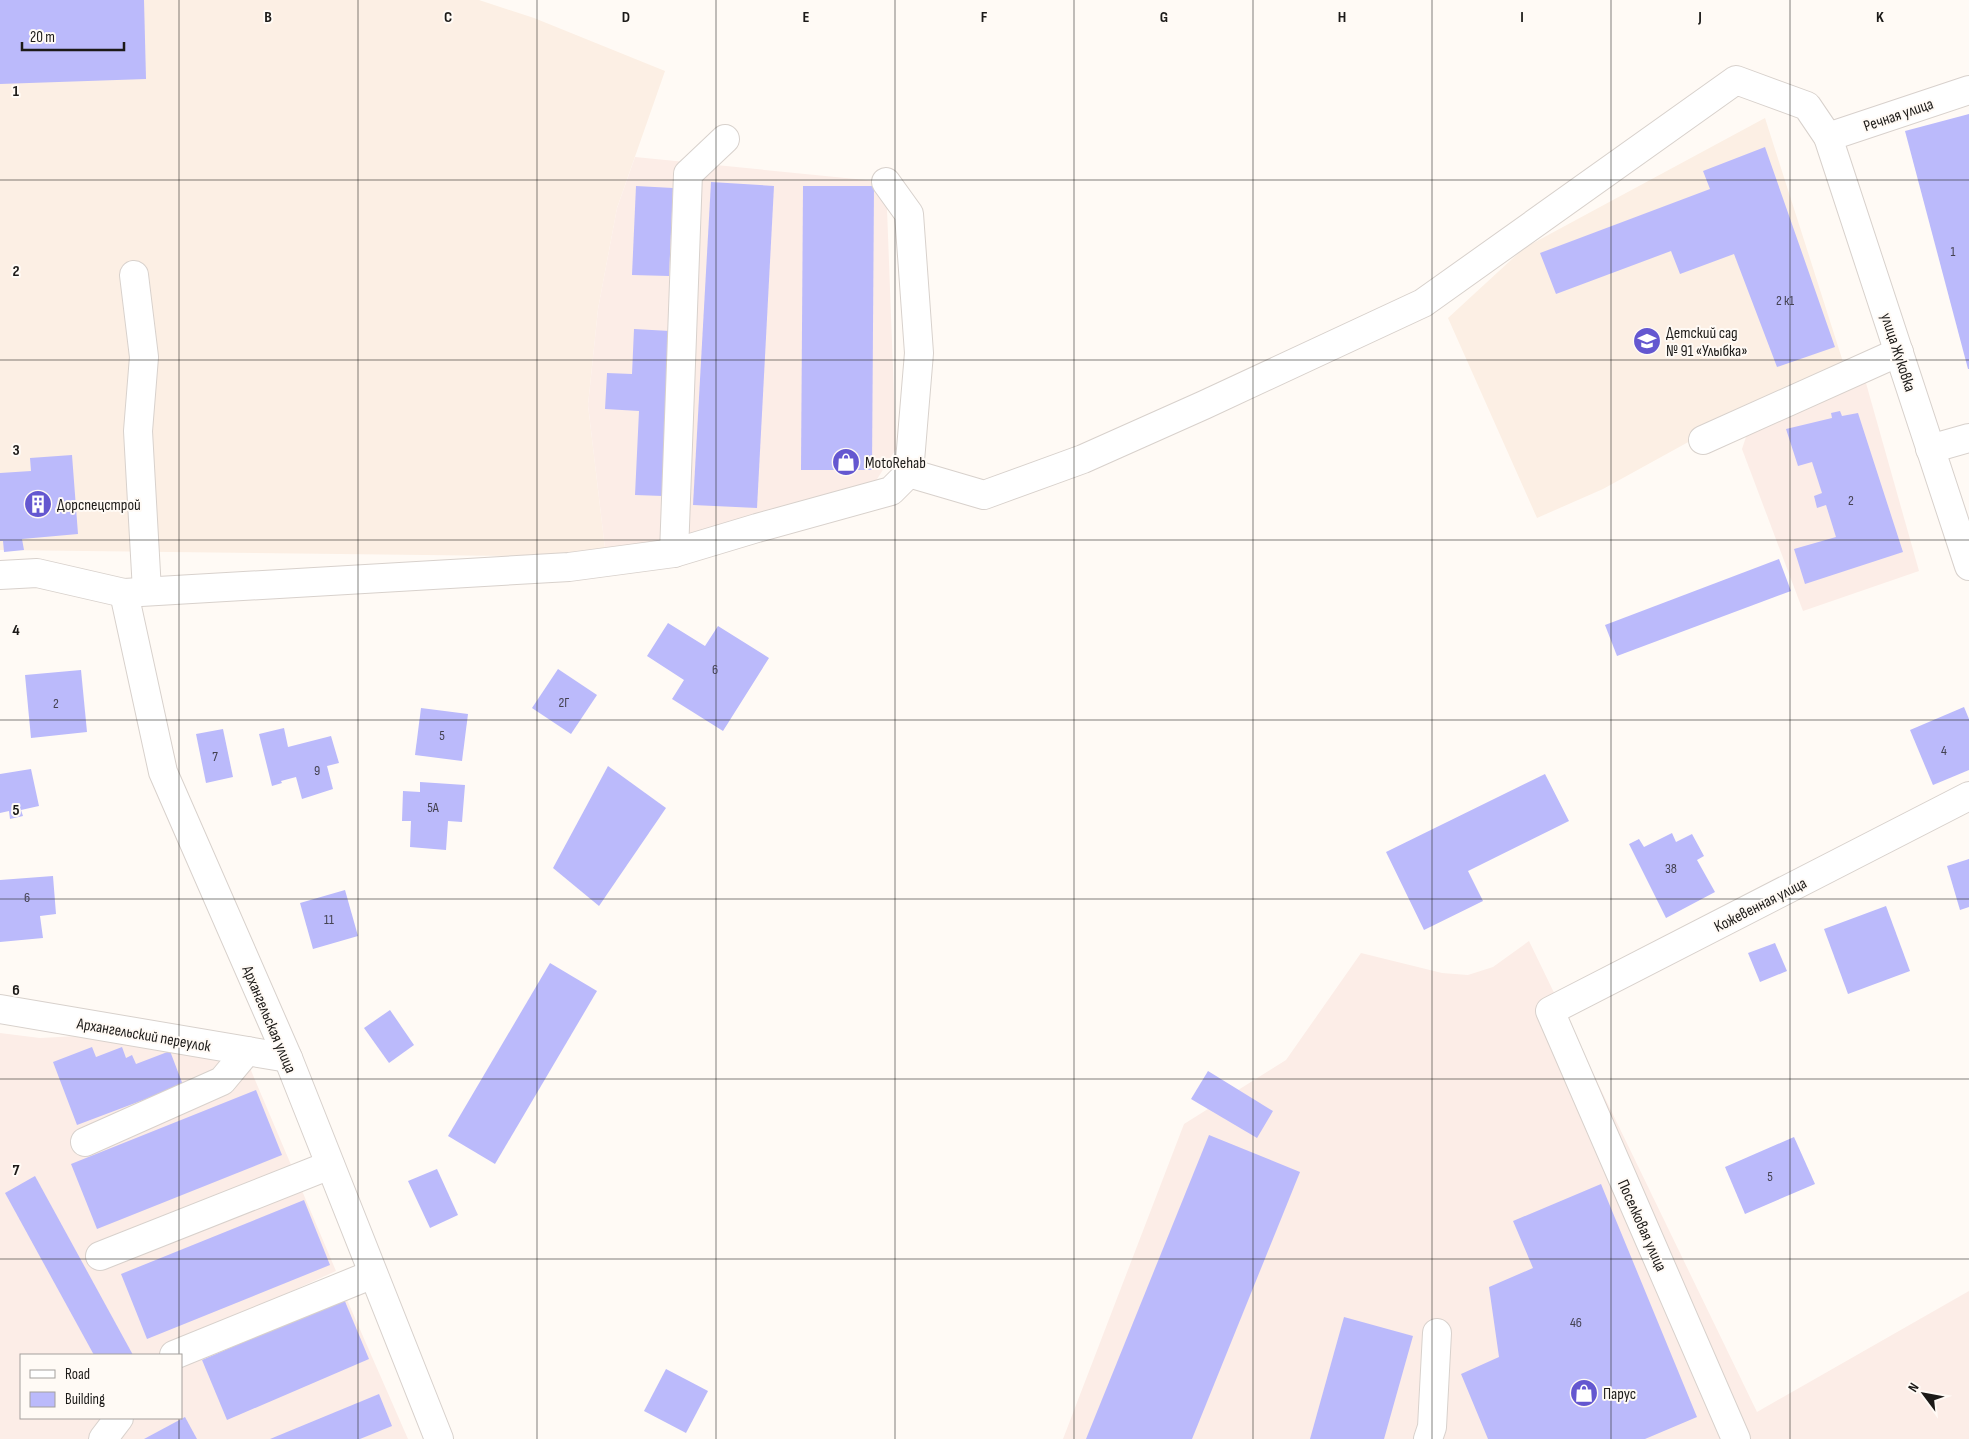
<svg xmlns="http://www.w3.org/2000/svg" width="1969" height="1439" font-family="'Sofia Sans Condensed',sans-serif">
<rect width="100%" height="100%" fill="#fffaf5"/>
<g fill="#fcefe4">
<path d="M 0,0 L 479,0 L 534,18 L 665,71 L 617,208 L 598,309 L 588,405 L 606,557 L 0,550 Z"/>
<path d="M 1765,118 L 1844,365 L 1721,424 L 1603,489 L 1537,518 L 1448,318 L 1524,248 Z"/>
</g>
<g fill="#fcede7">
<path d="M 635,157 L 886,182 L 896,449 L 874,484 L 606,557 L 588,405 L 598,309 L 617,208 Z"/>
<path d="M 1864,376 L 1919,571 L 1803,611 L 1742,449 L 1751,422 Z"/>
<path d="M 1529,941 L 1757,1412 L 1969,1291 L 1969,1439 L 1063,1439 L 1184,1124 L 1286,1060 L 1361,953 L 1442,973 L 1468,975 L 1493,967 Z"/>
<path d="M 0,1033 L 40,1038 L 77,1036 L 247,1061 L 336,1271 L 175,1344 L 159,1355 L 21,1355 L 21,1418 L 181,1418 L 181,1364 L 344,1293 L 408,1439 L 0,1439 Z"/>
</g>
<g fill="#bbbafb">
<path d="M 0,0 L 144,0 L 146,79 L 0,84 Z"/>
<path d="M 1969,114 L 1969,369 L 1968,369 L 1905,131 Z"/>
<path d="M 1765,147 L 1835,347 L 1777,367 L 1734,254 L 1680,274 L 1671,251 L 1556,294 L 1540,253 L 1710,189 L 1703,171 Z"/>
<path d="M 711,182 L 774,186 L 757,508 L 693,505 Z"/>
<path d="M 636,186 L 673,188 L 669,276 L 632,275 Z"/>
<path d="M 803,186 L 874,186 L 872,470 L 801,470 Z"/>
<path d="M 634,329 L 670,331 L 663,496 L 635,495 L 639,411 L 605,409 L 607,373 L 632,374 Z"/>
<path d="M 1840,411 L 1842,416 L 1858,413 L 1903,552 L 1805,584 L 1794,549 L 1836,537 L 1826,505 L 1817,508 L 1814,496 L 1822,493 L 1812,462 L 1798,466 L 1786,429 L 1832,418 L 1831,413 Z"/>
<path d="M 72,455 L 78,534 L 22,539 L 24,550 L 4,552 L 3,541 L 0,541 L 0,473 L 31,471 L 30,458 Z"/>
<path d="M 1779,559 L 1791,591 L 1617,656 L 1605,625 Z"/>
<path d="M 668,623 L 705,646 L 718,626 L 769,658 L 723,731 L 672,699 L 684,680 L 647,656 Z"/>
<path d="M 558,669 L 597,695 L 571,734 L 532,708 Z"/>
<path d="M 81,670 L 87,732 L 31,738 L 25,675 Z"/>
<path d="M 1964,707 L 1969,719 L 1969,770 L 1933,785 L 1910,730 Z"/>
<path d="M 421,708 L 468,714 L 462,761 L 415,755 Z"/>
<path d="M 284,728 L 288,747 L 331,736 L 339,763 L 327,766 L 333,789 L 302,799 L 296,777 L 281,781 L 282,783 L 272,786 L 259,734 Z"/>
<path d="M 223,729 L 233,777 L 206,783 L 196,734 Z"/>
<path d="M 608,766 L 666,808 L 599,906 L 553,868 Z"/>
<path d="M 31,769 L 39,806 L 21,810 L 23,816 L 10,819 L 9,811 L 0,813 L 0,774 Z"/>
<path d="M 1545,774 L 1569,821 L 1468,871 L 1483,901 L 1424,930 L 1386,852 Z"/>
<path d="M 420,782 L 465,785 L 462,822 L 448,821 L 446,850 L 410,847 L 411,821 L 402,821 L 403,791 L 420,792 Z"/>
<path d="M 1672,833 L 1676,842 L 1692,834 L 1704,856 L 1697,860 L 1715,892 L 1666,918 L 1629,844 L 1639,839 L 1644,847 Z"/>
<path d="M 1969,859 L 1969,907 L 1960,910 L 1947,866 Z"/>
<path d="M 53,876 L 56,914 L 40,916 L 43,938 L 0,942 L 0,880 Z"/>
<path d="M 345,890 L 358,936 L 313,949 L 300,903 Z"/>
<path d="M 1886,906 L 1910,971 L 1848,994 L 1824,929 Z"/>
<path d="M 1775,943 L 1787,971 L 1760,982 L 1748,953 Z"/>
<path d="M 550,963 L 597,991 L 495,1164 L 448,1136 Z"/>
<path d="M 390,1010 L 414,1045 L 389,1063 L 364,1028 Z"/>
<path d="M 92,1047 L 96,1057 L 122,1047 L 126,1058 L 132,1055 L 136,1064 L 170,1051 L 183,1085 L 77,1125 L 53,1062 Z"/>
<path d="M 1208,1071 L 1273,1111 L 1257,1138 L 1191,1099 Z"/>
<path d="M 256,1090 L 282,1155 L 97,1229 L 71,1164 Z"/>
<path d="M 1209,1135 L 1300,1172 L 1192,1439 L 1086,1439 Z"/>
<path d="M 1794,1137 L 1815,1184 L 1745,1214 L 1725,1167 Z"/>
<path d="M 437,1169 L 458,1215 L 430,1228 L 408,1181 Z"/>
<path d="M 35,1176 L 133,1355 L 94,1355 L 5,1193 Z"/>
<path d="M 1601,1184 L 1697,1417 L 1645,1439 L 1488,1439 L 1461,1374 L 1499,1357 L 1489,1287 L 1533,1268 L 1513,1221 Z"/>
<path d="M 304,1200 L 330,1265 L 147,1339 L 121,1274 Z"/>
<path d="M 344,1299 L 369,1359 L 227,1420 L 202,1360 Z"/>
<path d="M 1344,1317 L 1413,1336 L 1384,1439 L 1310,1439 Z"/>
<path d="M 666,1369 L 708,1391 L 686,1433 L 644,1411 Z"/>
<path d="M 379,1394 L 392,1426 L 360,1439 L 270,1439 Z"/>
<path d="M 185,1417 L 197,1439 L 144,1439 Z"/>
</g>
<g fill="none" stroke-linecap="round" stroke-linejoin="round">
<g stroke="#d8d1cc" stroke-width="30">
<g id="minor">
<path d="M 1828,137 L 1969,90"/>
<path d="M 134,275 L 144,357 L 138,431 L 147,591"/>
<path d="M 1703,440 L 1899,352"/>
<path d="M 1930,449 L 1969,438"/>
<path d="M 909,473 L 984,495 L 1083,459 L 1204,405 L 1423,303 L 1736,80 L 1807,106 L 1828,137 L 1969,566"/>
<path d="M 674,553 L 688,174 L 725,139"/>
<path d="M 0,575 L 37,573 L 124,593 L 569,567 L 674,553 L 757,528 L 891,491 L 909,473 L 919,353 L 909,214 L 886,182"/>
<path d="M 124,593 L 163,772 L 288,1058 L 439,1439"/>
<path d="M 0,1009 L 288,1058"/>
<path d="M 85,1142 L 222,1081 L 247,1051"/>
<path d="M 100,1256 L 330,1165"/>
<path d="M 174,1355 L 373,1274"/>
<path d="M 103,1439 L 119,1418"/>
<path d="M 1428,1439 L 1432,1427 L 1437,1333"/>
<path d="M 1736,1439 L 1550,1011 L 1969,796"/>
</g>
</g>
<use href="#minor" stroke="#fff" stroke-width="28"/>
</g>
<path fill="none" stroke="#1c1a18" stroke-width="1" stroke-opacity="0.55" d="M 179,0 L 179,1355M 358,0 L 358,1439M 537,0 L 537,1439M 716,0 L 716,1439M 895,0 L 895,1439M 1074,0 L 1074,1439M 1253,0 L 1253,1439M 1432,0 L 1432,1439M 1611,0 L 1611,1439M 1790,0 L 1790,1439M 0,180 L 1969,180M 0,360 L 1969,360M 0,540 L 1969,540M 0,720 L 1969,720M 0,899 L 1969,899M 0,1079 L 1969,1079M 0,1259 L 1969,1259M 179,1418 L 179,1439"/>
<defs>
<g id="school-disc" transform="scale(1.4375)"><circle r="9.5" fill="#6457d0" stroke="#fffaf5"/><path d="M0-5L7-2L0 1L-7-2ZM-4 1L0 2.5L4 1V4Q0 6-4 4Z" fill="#fff"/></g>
<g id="shop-disc" transform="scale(1.4375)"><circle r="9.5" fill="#6457d0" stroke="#fffaf5"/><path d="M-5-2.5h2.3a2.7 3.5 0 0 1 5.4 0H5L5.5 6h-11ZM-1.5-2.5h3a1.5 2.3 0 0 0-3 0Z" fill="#fff"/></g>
<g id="building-disc" transform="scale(1.4375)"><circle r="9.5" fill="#6457d0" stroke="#fffaf5"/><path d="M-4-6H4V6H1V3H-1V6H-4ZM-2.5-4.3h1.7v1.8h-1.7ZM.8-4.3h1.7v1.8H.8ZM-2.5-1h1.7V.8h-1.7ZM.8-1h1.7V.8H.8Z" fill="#fff"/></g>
</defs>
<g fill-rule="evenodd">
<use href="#school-disc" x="1647" y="341"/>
<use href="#shop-disc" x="846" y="462"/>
<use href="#building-disc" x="38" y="504"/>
<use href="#shop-disc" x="1584" y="1393"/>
</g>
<g text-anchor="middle" stroke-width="4" stroke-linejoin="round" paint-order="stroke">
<g font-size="14" fill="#444251">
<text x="1953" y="256">1</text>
<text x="1785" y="305">2 к1</text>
<text x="1851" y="505">2</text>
<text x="715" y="674">6</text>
<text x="564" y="707">2Г</text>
<text x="56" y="708">2</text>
<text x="442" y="740">5</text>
<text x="1944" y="755">4</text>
<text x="215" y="761">7</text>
<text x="317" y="775">9</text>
<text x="433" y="812">5А</text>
<text x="1671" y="873">38</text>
<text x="27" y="902">6</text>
<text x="329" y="924">11</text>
<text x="1770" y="1181">5</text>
<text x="1576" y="1327">46</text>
</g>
<g font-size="16" fill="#1c1a18" stroke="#fffaf5">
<text transform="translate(1898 114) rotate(-19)" y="6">Речная улица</text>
<text transform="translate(1899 352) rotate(72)" y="6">улица Жуковка</text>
<text transform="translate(1760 904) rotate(-27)" y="6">Кожевенная улица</text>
<text transform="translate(270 1019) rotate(67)" y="6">Архангельская улица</text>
<text transform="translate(144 1034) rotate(10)" y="6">Архангельский переулок</text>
<text transform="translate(1643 1225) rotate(66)" y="6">Поселковая улица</text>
</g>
<g font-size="16" fill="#1c1a18" stroke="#fffaf5" text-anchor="start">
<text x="1666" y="338">Детский сад<tspan x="1666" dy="18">№ 91 «Улыбка»</tspan></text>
<text x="865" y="468">MotoRehab</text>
<text x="57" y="510">Дорспецстрой</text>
<text x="1603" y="1399">Парус</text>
</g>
</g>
<g font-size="16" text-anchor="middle" font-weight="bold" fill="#1c1a18" stroke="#fffaf5" stroke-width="4" stroke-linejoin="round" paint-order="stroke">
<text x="268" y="22">B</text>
<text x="448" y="22">C</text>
<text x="626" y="22">D</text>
<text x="806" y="22">E</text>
<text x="984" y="22">F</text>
<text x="1164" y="22">G</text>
<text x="1342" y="22">H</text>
<text x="1522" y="22">I</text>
<text x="1700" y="22">J</text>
<text x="1880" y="22">K</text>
<text x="16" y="96">1</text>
<text x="16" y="276">2</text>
<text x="16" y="455">3</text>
<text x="16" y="635">4</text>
<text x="16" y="815">5</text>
<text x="16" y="995">6</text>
<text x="16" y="1175">7</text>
</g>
<rect x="20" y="1354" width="162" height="65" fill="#fffaf5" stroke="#a4a09d"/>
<rect x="30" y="1370" width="25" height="8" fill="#ffffff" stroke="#a4a09d"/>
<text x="65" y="1379" font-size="15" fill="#1c1a18">Road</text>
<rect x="30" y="1392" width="25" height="15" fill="#bbbafb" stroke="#a4a09d"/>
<text x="65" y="1404" font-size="15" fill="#1c1a18">Building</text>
<g transform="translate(1924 1394) rotate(302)" stroke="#fffaf5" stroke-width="4" paint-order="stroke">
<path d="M0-4L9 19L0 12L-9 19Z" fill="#1c1a18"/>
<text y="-8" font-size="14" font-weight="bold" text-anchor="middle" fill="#1c1a18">N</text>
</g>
<path d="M22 42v8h102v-8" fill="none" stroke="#1c1a18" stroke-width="2.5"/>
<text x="30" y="42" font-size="15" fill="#1c1a18" stroke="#fffaf5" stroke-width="4" paint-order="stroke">20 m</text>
</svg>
